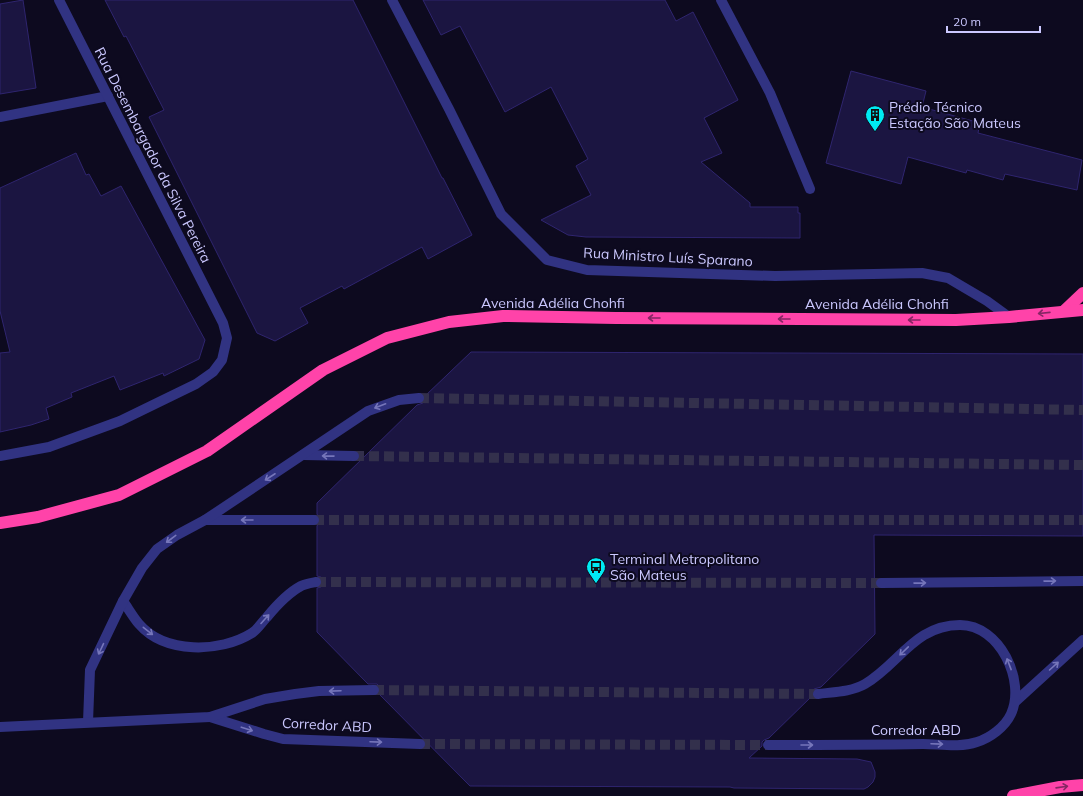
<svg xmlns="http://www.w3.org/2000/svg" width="1083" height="796" font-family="Mulish,sans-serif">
<rect width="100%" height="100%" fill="#0d0a1f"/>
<g fill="#1b1541" stroke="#2f256f">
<path d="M 23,0 L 36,88 L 0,94 L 0,4 Z"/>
<path d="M 105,0 L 353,0 L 442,178 L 443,178 L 472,235 L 428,259 L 422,247 L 344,289 L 342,286 L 300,308 L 308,323 L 275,341 L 257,333 L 149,117 L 164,110 L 126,36 L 124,37 Z"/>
<path d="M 423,0 L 665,0 L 676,21 L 693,12 L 738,100 L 704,118 L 722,153 L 701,162 L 750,203 L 750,207 L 798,207 L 798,213 L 800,213 L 800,238 L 586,237 L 568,235 L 541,220 L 591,195 L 576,166 L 588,159 L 551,87 L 505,112 L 460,26 L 441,35 Z"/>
<path d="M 851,71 L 926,91 L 922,107 L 980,123 L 978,133 L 1082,160 L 1077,190 L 1005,174 L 1003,180 L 967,170 L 966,173 L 908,157 L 901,184 L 826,163 Z"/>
<path d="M 76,153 L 86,175 L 89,174 L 101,196 L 121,186 L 205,340 L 199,359 L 164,376 L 163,373 L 120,390 L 114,376 L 71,393 L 72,397 L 46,408 L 49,419 L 31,425 L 0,432 L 0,353 L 10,352 L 0,311 L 0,188 Z"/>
<path d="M 471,352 L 1083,354 L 1083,536 L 874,535 L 875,634 L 821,687 L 814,689 L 812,692 L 812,696 L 769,738 L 764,740 L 762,742 L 762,746 L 749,758 L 857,759 L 871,762 L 875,772 L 875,777 L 873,782 L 868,787 L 864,789 L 734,788 L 730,787 L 470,786 L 379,694 L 380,690 L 379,686 L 377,684 L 368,684 L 317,632 L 317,588 L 321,587 L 322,581 L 321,577 L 317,576 L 317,526 L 320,520 L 317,514 L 317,503 L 417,405 L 423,403 L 425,400 L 425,396 Z"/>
</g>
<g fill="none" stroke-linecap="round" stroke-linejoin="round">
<g stroke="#33304c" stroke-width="10" stroke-dasharray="10 5" stroke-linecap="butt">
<path d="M 419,398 L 1083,410"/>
<path d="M 354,456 L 1083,465"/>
<path d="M 314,520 L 1083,520"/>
<path d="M 316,582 L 881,583"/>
<path d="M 374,690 L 818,694"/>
<path d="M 420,744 L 768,745"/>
</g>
<g stroke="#313382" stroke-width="10">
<path d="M 392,0 L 449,109 L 501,214 L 547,260 L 587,270 L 775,276 L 922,273 L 948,278 L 987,301 L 1009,317"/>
<path d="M 721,0 L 770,93 L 810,189"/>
<path d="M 0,117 L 108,96"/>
<path d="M 303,455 L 354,456"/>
<path d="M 0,456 L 49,447 L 120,421 L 196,384 L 213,372 L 222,360 L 227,338 L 223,323 L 59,0"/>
<path d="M 205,520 L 314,520"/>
<path d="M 881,583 L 1083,581"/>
<path d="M 123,601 C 128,608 133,617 139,624 C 165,654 220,653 252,633 C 258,629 262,622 267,617 C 276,606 288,593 301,586 C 305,584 311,583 316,582"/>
<path d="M 1015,702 L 1083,640"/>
<path d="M 210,717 L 264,734 L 283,739 L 420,744"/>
<path d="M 88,722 L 90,670 L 123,601 L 142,568 L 157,549 L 177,535 L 205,520 L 368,411 L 399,400 L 419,398"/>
<path d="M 0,727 L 210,717 L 265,699 L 295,694 L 319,691 L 374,690"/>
<path d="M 768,745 C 820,745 871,745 923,744 C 940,744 959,748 977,742 C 990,738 1005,727 1011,714 C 1026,681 1000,625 960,625 C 915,625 899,664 865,684 C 851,692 833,692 818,694"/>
</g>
<g stroke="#ff43a9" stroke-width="12">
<path d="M 1064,311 L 1083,293"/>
<path d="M 0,523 L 38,517 L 119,495 L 207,451 L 323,370 L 387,338 L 449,322 L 503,316 L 616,318 L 956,320 L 1009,317 L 1083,310"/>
<path d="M 1013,796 L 1060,787 L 1083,785"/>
</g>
</g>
<defs><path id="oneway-shaft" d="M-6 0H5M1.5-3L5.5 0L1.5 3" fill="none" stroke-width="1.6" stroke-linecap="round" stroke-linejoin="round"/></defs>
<g stroke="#862664">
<use href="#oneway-shaft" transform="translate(1044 313) rotate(174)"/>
<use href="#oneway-shaft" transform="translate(654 318) rotate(-180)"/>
<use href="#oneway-shaft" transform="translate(784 319) rotate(-180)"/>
<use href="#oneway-shaft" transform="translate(914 320) rotate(-180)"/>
<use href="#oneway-shaft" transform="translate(1062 787) rotate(-8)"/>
</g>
<g stroke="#7676ba">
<use href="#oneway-shaft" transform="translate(380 406) rotate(159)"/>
<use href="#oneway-shaft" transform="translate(328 456) rotate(-179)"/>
<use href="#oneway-shaft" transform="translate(270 477) rotate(147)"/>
<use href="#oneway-shaft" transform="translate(247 520) rotate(180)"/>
<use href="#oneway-shaft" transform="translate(171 539) rotate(143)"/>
<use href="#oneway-shaft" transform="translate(1050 581) rotate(-1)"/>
<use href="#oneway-shaft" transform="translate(920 583) rotate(-1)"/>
<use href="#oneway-shaft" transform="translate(265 619) rotate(-48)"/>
<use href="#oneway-shaft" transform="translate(148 631) rotate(38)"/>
<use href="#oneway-shaft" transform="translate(101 649) rotate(115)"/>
<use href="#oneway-shaft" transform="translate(904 651) rotate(136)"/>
<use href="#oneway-shaft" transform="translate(1009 664) rotate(-111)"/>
<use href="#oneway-shaft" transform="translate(1054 666) rotate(-42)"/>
<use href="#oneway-shaft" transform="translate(335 691) rotate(178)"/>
<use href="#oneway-shaft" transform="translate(247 729) rotate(18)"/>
<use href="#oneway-shaft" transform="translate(376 742) rotate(2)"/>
<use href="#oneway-shaft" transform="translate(937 744) rotate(2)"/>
<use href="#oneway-shaft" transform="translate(807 745)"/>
</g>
<defs>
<g id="building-pin" transform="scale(1)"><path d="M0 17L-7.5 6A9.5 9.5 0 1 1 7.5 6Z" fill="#00eaf3" stroke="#0d0a1f"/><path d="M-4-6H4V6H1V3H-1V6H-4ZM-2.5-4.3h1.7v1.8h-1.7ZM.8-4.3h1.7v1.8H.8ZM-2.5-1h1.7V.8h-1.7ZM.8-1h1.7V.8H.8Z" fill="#111"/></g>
<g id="bus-pin" transform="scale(1)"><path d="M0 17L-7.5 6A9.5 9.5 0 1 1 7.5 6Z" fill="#00eaf3" stroke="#0d0a1f"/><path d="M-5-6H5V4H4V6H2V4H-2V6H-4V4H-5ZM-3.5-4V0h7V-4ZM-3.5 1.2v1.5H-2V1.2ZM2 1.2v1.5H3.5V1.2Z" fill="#111"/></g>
</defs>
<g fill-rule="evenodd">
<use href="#building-pin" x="875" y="115"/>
<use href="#bus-pin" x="596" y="567"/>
</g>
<g text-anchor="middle" stroke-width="4" stroke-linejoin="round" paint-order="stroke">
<g font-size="14" fill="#cbc8ff" stroke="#0d0a1f" text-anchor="start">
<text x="889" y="112">Prédio Técnico<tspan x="889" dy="16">Estação São Mateus</tspan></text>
<text x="610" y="564">Terminal Metropolitano<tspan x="610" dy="16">São Mateus</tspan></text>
</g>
<g font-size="14" fill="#cbc8ff" stroke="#0d0a1f">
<text transform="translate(153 155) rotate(63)" y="5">Rua Desembargador da Silva Pereira</text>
<text transform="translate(668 257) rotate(3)" y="5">Rua Ministro Luís Sparano</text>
<text x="553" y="308">Avenida Adélia Chohfi</text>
<text x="877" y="309">Avenida Adélia Chohfi</text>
<text transform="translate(327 725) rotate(3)" y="5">Corredor ABD</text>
<text x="916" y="735">Corredor ABD</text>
</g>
</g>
<path d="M947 26v6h93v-6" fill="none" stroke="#cbc8ff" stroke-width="2"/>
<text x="953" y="26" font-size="12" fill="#cbc8ff" stroke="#0d0a1f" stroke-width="3" paint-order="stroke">20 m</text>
</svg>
